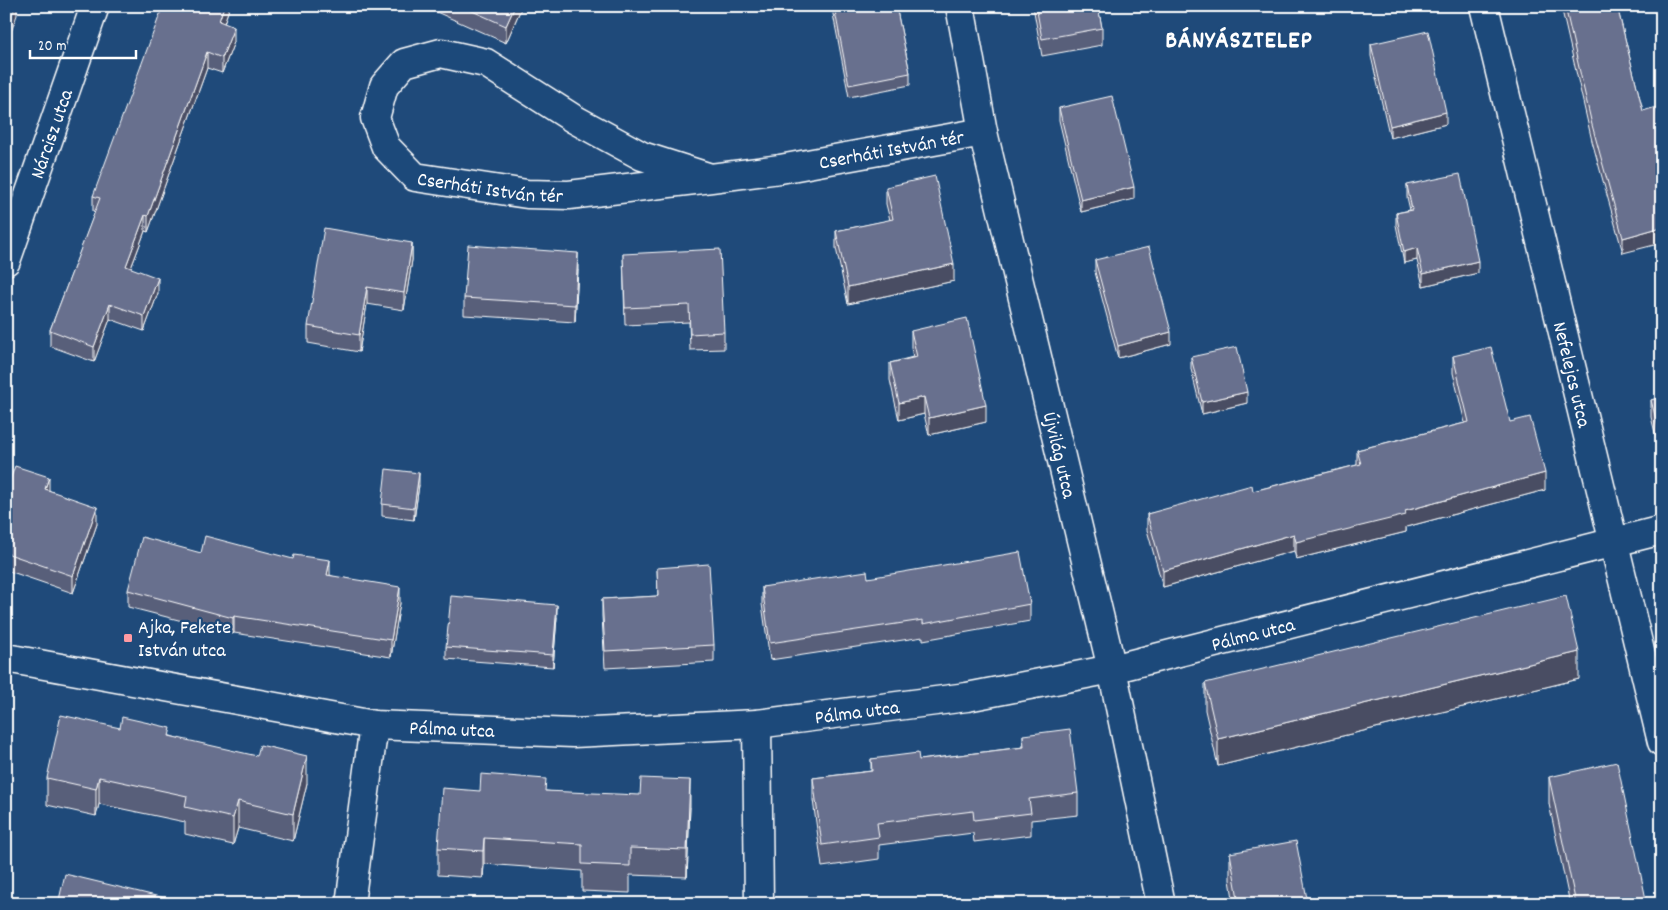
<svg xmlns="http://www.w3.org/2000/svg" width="1668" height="910" font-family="Dekko,sans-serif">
<rect width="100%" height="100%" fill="#1f4a7a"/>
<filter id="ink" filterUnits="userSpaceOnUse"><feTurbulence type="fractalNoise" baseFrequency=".02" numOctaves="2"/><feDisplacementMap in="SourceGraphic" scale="10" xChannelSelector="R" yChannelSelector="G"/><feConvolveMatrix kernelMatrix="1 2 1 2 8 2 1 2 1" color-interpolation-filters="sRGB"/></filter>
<g filter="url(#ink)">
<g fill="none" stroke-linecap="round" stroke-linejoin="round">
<g stroke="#fff" stroke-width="31">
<g id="minor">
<path id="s1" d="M 960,6 L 983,132 L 1112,669 L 1161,904"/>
<path id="s2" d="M 1484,6 L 1662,742"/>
<path id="s3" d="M 711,178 L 642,156 L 574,119 L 486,63 L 441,53 L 404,63 L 384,86 L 375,118 L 386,147 L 415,177 L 527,194 L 569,195 L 711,178 L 780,169 L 983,132"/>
<path id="s4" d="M 6,261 L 95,6"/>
<path id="s5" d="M 6,658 L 374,725 L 573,733 L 757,724 L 967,697 L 1112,669 L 1662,530"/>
<path d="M 757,724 L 759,904"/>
<path d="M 350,904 L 374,725"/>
</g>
</g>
<use href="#minor" stroke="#1f4a7a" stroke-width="28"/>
</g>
<g fill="#595f7a" stroke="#fff">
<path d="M 230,6 L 224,23 L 234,42 L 222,73 L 207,68 L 148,232 L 145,231 L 131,268 L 158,293 L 144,331 L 110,319 L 94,362 L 50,346 L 50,330 L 95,212 L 93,211 L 93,196 Z"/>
<path d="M 423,6 L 522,6 L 506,43 Z"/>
<path d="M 833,6 L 896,6 L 910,73 L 910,85 L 849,97 L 833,14 Z"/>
<path d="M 1033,6 L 1098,6 L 1102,28 L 1102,45 L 1042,56 Z"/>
<path d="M 1561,6 L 1617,6 L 1643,111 L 1623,253 L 1592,141 Z"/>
<path d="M 1371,44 L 1446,124 L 1390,138 L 1371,56 Z"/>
<path d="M 1059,108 L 1134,199 L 1081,212 L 1059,120 Z"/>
<path d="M 1407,185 L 1478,273 L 1423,286 L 1417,260 L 1404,263 L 1396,225 L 1396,213 L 1410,210 L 1407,197 Z"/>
<path d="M 886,187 L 954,281 L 848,304 L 836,248 L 836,231 L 890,220 L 886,204 Z"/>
<path d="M 412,243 L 412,260 L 404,310 L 367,304 L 359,352 L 308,343 L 308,326 Z"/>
<path d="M 623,254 L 724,332 L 724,349 L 690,350 L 689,322 L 625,325 Z"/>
<path d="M 1095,260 L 1171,344 L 1118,358 L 1095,272 Z"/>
<path d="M 578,270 L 575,322 L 464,315 L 464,298 Z"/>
<path d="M 911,331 L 986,422 L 929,435 L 924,414 L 899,420 L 890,380 L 890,363 L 913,357 L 911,348 Z"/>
<path d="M 1453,356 L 1510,422 L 1545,490 L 1406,527 L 1406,532 L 1296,559 L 1294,551 L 1163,587 L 1147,530 L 1147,514 L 1253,491 L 1357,465 L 1357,450 L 1465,423 L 1453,373 Z"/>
<path d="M 1191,357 L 1247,403 L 1202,414 L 1191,369 Z"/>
<path d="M 1662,397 L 1662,460 L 1651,417 L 1651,400 Z"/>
<path d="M 419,485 L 414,520 L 382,516 L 382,504 Z"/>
<path d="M 49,490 L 97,524 L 73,593 L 6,570 L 6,491 Z"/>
<path d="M 201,553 L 330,575 L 400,603 L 391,657 L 234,633 L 233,634 L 128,607 L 128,590 Z"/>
<path d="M 657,568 L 714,645 L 714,662 L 605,668 L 602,616 L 602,599 L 658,596 Z"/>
<path d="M 868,578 L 1030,604 L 1030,621 L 923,640 L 923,637 L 770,660 L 762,604 L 762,587 Z"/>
<path d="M 557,617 L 553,667 L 446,659 L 446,647 Z"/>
<path d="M 1579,679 L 1218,766 L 1205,710 L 1205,683 Z"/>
<path d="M 120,728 L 171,736 L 307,783 L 293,841 L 238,828 L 233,845 L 185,834 L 185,822 L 99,804 L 96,816 L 47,805 L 47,778 Z"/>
<path d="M 1023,735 L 1078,793 L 1078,815 L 1031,820 L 1031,835 L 974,842 L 973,833 L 879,845 L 879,859 L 822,867 L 813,800 L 813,778 L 871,771 L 871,759 L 919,760 L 1023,747 Z"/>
<path d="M 1549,777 L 1647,904 L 1570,904 L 1549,804 Z"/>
<path d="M 546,791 L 690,807 L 687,877 L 630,875 L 630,893 L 582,891 L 582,871 L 484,864 L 483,878 L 438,875 L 438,848 Z"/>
<path d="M 1230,853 L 1308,904 L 1234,904 L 1230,880 Z"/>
</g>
<g fill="#494e63" stroke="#fff">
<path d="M 13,6 L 17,6 L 17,15 L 6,46 L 6,31 Z"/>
<path d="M 224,6 L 230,6 L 219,37 L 219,21 Z"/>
<path d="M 515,6 L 522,6 L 506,43 L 506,26 Z"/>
<path d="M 234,27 L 234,42 L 222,73 L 222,58 Z"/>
<path d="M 207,52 L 207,68 L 148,232 L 148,216 Z"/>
<path d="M 1446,112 L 1446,124 L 1390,138 L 1390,126 Z"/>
<path d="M 1134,187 L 1134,199 L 1081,212 L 1081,200 Z"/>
<path d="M 145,215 L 145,231 L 126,281 L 126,266 Z"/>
<path d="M 1662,227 L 1662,243 L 1623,253 L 1623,238 Z"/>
<path d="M 412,243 L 412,260 L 404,310 L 404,293 Z"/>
<path d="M 1417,248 L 1417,260 L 1404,263 L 1404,252 Z"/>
<path d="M 578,253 L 578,270 L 575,322 L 575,305 Z"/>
<path d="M 1478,261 L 1478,273 L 1423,286 L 1423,274 Z"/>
<path d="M 954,264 L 954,281 L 848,304 L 848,287 Z"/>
<path d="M 158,278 L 158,293 L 144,331 L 144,316 Z"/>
<path d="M 367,287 L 367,304 L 359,352 L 359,335 Z"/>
<path d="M 110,304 L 110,319 L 94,362 L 94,347 Z"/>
<path d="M 1171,332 L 1171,344 L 1118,358 L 1118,346 Z"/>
<path d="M 1247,392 L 1247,403 L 1202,414 L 1202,402 Z"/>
<path d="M 924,397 L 924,414 L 899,420 L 899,403 Z"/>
<path d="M 986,405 L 986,422 L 929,435 L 929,418 Z"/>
<path d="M 419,473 L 419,485 L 414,520 L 414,508 Z"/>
<path d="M 1545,473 L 1545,490 L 1406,527 L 1406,532 L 1296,559 L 1296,542 L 1405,511 Z"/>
<path d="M 49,477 L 49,494 L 45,489 Z"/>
<path d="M 97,507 L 97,524 L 73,593 L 73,576 Z"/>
<path d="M 1294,534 L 1294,551 L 1163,587 L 1163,571 Z"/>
<path d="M 330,560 L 330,577 L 327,575 Z"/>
<path d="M 400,587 L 400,603 L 391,657 L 391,640 Z"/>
<path d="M 557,605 L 557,617 L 553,667 L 553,655 Z"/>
<path d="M 234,616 L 234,633 L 233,634 L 233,618 Z"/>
<path d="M 1579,652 L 1579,679 L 1218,766 L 1218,739 Z"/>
<path d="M 307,756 L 307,783 L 293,841 L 293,814 Z"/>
<path d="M 99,777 L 99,804 L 96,816 L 96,789 Z"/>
<path d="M 690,780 L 690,807 L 687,877 L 687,850 Z"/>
<path d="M 238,801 L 238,828 L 233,845 L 233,818 Z"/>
<path d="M 484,838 L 484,864 L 483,878 L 483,851 Z"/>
</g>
<g fill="#686f8e" stroke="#fff">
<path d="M 6,6 L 15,6 L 6,31 Z"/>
<path d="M 163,6 L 224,6 L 219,21 L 234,27 L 222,58 L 207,52 L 148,216 L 145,215 L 126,266 L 158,278 L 144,316 L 110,304 L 94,347 L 50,330 L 100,198 L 93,196 Z"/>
<path d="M 461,6 L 515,6 L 506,26 Z"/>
<path d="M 834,6 L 896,6 L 910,73 L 849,85 Z"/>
<path d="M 1036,6 L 1098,6 L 1102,28 L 1042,39 Z"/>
<path d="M 1565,6 L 1617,6 L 1643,111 L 1656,107 L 1662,126 L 1662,227 L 1623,238 L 1592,125 Z"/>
<path d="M 1428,31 L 1446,112 L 1390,126 L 1371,44 Z"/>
<path d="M 1112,96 L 1134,187 L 1081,200 L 1059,108 Z"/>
<path d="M 1460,174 L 1478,261 L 1423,274 L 1417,248 L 1404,252 L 1396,213 L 1412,210 L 1407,185 Z"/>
<path d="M 935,176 L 954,264 L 848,287 L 836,231 L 893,219 L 886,187 Z"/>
<path d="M 324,228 L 412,243 L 404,293 L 367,287 L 359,335 L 308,326 Z"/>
<path d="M 468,245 L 578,253 L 575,305 L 464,298 Z"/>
<path d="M 1149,247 L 1171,332 L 1118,346 L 1095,260 Z"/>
<path d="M 720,249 L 724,332 L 690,334 L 689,305 L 625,308 L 623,254 Z"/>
<path d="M 967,318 L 986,405 L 929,418 L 924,397 L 899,403 L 890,363 L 917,357 L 911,331 Z"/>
<path d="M 1237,347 L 1247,392 L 1202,402 L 1191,357 Z"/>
<path d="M 1491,347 L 1510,422 L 1530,417 L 1545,473 L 1405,511 L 1406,515 L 1296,542 L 1294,534 L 1163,571 L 1147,514 L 1252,485 L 1253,491 L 1361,464 L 1357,450 L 1469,422 L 1453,356 Z"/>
<path d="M 1662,397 L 1662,443 L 1651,400 Z"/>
<path d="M 15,466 L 49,477 L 45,489 L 97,507 L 73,576 L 6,553 L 6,491 Z"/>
<path d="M 386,469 L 419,473 L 414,508 L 382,504 Z"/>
<path d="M 205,536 L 293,559 L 294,555 L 330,560 L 327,575 L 400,587 L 391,640 L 234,616 L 233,618 L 128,590 L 142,537 L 201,553 Z"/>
<path d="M 1020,552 L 1030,604 L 923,624 L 923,620 L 770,643 L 762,587 L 867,571 L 868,578 Z"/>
<path d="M 709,564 L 714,645 L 605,651 L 602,599 L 658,596 L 657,568 Z"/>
<path d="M 451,596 L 557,605 L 553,655 L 446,647 Z"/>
<path d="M 1566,596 L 1579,652 L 1218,739 L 1205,683 Z"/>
<path d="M 61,715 L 120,728 L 122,717 L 171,728 L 169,736 L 257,756 L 260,745 L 307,756 L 293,814 L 238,801 L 233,818 L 185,807 L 187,796 L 99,777 L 96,789 L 47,778 Z"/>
<path d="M 1070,729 L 1078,793 L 1029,799 L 1031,813 L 974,820 L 973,811 L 877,823 L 879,837 L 822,845 L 813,778 L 872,771 L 871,759 L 918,753 L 919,760 L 1024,747 L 1023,735 Z"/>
<path d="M 1617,762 L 1647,904 L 1576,904 L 1549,777 Z"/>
<path d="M 481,774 L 546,779 L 545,791 L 640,795 L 641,778 L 690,780 L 687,850 L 630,848 L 630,866 L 582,864 L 582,844 L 484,838 L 483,851 L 438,848 L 442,788 L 480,791 Z"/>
<path d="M 1296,841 L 1308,904 L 1239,904 L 1230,853 Z"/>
<path d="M 65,874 L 189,904 L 58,904 Z"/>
</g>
</g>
<rect fill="#ff9aa2" stroke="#1f4a7a" stroke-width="2" x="123" y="633" width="10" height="10" rx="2.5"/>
<g text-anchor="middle" stroke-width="4.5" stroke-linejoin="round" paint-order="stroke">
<g font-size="20" fill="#fff" stroke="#1f4a7a">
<text dy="7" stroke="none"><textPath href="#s4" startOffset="135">Nárcisz utca</textPath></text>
<text dy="7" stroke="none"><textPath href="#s3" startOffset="956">Cserháti István tér</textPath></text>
<text dy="7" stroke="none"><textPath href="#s3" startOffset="551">Cserháti István tér</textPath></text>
<text dy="7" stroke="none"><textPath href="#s2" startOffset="379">Nefelejcs utca</textPath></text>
<text dy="7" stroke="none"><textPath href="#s1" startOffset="460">Újvilág utca</textPath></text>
<text dy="7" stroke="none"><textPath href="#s5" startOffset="1262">Pálma utca</textPath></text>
<text dy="7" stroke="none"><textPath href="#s5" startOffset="858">Pálma utca</textPath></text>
<text dy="7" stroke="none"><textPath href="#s5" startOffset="452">Pálma utca</textPath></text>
</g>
<g font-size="20" fill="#fff" stroke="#1f4a7a" text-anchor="start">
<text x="138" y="633">Ajka, Fekete<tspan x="138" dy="23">István utca</tspan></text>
</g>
<g font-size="25" font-weight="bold" letter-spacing="1" fill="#fff" stroke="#1f4a7a">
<text x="1239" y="47">BÁNYÁSZTELEP</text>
</g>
</g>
<rect width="1668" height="910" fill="none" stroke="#1f4a7a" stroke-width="25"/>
<rect x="12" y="12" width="1643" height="885" fill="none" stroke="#fff" stroke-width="2" filter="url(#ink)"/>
<path d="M30 50v8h106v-8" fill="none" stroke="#ffffff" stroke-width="2.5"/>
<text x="38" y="50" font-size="15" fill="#ffffff" stroke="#1f4a7a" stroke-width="4" paint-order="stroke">20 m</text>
</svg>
